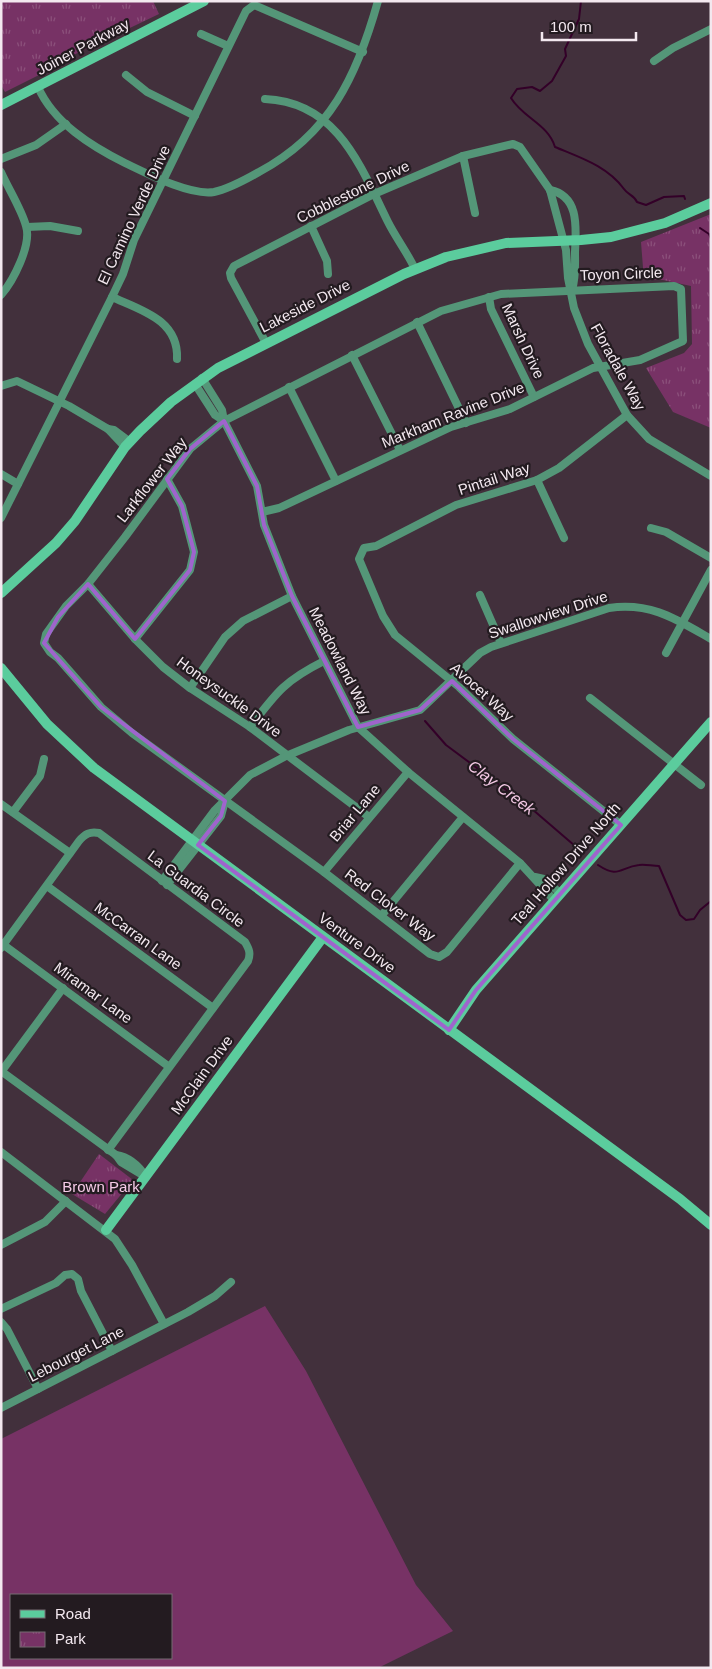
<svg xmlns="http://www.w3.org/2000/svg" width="712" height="1669" font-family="Helvetica,sans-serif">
<defs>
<pattern id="park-tufts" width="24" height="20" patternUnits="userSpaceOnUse" patternTransform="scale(1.25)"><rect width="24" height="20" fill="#773265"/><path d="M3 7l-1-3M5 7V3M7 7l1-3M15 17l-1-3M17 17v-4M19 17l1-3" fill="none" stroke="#8b507b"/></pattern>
</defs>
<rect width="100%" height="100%" fill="#42303c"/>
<path fill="#773265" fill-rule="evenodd" d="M 265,1306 L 306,1371 L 416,1585 L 453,1631 L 378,1668 L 1,1668 L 1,1439 ZM 11,1595 L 171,1595 L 171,1658 L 11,1658 Z"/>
<g fill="url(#park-tufts)">
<path d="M 1,1 L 153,1 L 159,14 L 63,60 L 55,67 L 5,92 L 1,85 Z"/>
<path d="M 711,214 L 711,428 L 673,412 L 646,368 L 684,353 L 692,344 L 691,286 L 663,280 L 644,280 L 641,242 Z"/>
<path d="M 99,1154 L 133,1180 L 105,1214 L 72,1194 Z"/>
</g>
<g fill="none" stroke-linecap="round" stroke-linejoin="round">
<g stroke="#330028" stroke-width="2">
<path d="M 581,1 L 579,19 L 565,49 L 566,56 L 552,81 L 540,91 L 532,87 L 517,89 L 511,98 C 523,118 548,124 555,147 C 581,158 607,166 624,189 C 628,195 634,195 637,202 L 646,205 L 664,197 L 684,196 L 685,199"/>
<path d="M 700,228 L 709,234 L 711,239"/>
<path d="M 425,721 L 446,745 L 532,809 L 582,852"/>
<path d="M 598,865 C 619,879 620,867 639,865 C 645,864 652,866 659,866 L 680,915 L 686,920 L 694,919 L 700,910 L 711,901"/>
</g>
<g stroke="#549678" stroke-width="8">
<path d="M 201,34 L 228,46"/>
<path d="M 654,61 L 673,48 L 711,29"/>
<path d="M 126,75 L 147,92 L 195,116"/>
<path d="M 38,87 C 54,123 91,146 125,163 C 146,173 190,196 214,192 C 229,189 245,180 259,172 C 330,134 357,76 378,1"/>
<path d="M 265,99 C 337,102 360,165 388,222 C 396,238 407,252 415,269"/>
<path d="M 463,156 L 475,213"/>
<path d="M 1,159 L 36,145 L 66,124"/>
<path d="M 1,172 C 8,188 22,210 26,226 C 32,245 13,281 1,295"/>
<path d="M 550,190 C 580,196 576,229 575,252 C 575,265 576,277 572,290"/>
<path d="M 311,226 L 327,261 L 328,274"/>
<path d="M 27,227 L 50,226 L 78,231"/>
<path d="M 112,297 C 141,310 179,320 177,359"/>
<path d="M 489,297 L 491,309 L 534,397"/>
<path d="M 417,322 L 466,423"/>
<path d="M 266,343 L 231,278 L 230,273 L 234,266 L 374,194 L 463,156 L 513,144 L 520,147 L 550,190 L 566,250 L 568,278 L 574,308 L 588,344 L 627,415 L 649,439 L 711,476"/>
<path d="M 352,355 L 400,450"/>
<path d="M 202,378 L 222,410 L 224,421 L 257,486 L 264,525 L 292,596 L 358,727 L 408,772 L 520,863 L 554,900"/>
<path d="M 195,384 L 215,415 L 224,421"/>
<path d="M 1,386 L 17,381 L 69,406 L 108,429 L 114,430 L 130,442"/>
<path d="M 289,387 L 336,481"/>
<path d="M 108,429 L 125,447"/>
<path d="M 1,474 L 18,484"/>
<path d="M 537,480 L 564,538"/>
<path d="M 262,512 L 279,508 L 451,427 L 510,409 L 593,368 L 640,360 L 683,341 L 681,289 L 674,286 L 501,294 L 441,311 L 224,421 L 190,449 L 125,537 L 88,584 L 66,606 L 46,634 L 44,643 L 50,652 L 58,658 L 101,707 L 132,733 L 324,872 L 430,954 L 439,957 L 447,952 L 520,863"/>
<path d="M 1,518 L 112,297 L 123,274 L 134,240 L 246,11 L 254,5 L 363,52"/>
<path d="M 651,528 L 666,532 L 711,558"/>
<path d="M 88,584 L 135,639 L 163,667 L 190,688 L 250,727 L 369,817"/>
<path d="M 480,595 L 501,643"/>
<path d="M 135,639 L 190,570 L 194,552 L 182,506 L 167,479"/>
<path d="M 666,653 L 711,570"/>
<path d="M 190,688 L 225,637 L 243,621 L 292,596"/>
<path d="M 590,698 L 701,785"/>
<path d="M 250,727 C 276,693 284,681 324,661"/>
<path d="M 1,804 L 70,853"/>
<path d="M 13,812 L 40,776 L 44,759"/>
<path d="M 621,825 L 513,739 L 459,687 L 395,635 L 383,616 L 359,559 L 364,548 L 376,546 L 456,505 L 537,480 L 559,468 L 627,415"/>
<path d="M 324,872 L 408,772"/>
<path d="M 535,877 L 544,879 L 560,893"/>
<path d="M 162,881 L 215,810 L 250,775 L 286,756 L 349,730 L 420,710 L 480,653 L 491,647 L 609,608 C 651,602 676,619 711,639"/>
<path d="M 167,885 L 221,816 L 225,801"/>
<path d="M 47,886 L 213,1008"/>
<path d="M 382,915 L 463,817"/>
<path d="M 1,943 L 168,1066"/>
<path d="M 1,948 L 79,841 C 85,834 90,831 99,833 L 245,942 C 249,949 251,953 248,961 L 108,1150"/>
<path d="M 1,1071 L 116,1155 L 121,1162 L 146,1177"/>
<path d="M 1,1072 L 63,988"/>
<path d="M 1,1152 L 115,1239 L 132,1265 L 164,1324"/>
<path d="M 116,1155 C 129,1157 139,1166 146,1177"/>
<path d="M 1,1245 L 45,1222 L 66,1201"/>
<path d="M 1,1309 L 56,1283 L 65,1275 L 72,1274 L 78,1279 L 81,1291 L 112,1351"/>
<path d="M 1,1322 L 7,1329 L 38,1389"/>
<path d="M 1,1408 L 188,1312 L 215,1296 L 231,1282"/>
</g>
<g stroke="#5bcc9d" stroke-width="10">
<path d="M 1,105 L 204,1"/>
<path d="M 1,593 L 56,543 L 75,521 L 125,447 L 140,431 L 171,402 L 218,368 L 404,274 L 446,257 L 506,243 L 581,240 L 611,237 L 665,223 L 711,203"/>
<path d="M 1,668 L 47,724 L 94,768 L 680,1199 L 711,1225"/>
<path d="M 449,1030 L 476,990 L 711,722"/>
<path d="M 106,1230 L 323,937"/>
</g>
</g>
<path fill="none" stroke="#9f64cd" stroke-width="4" stroke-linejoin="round" d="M 224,421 L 257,486 L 264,525 L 292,596 L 358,727 L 420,710 L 452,681 L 513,739 L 621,825 L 476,990 L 449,1030 L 198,845 L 221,816 L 225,801 L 101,707 L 44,643 L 58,617 L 88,584 L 135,639 L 190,570 L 194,552 L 182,506 L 167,479 L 190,449 Z"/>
<g text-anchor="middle" stroke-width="4.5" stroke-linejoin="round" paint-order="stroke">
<g font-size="15" fill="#f3e8ef" stroke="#231b20">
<text transform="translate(83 47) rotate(-28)" y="5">Joiner Parkway</text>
<text transform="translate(353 192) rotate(-26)" y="5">Cobblestone Drive</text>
<text transform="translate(134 215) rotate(-65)" y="5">El Camino Verde Drive</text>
<text transform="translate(621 274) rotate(-2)" y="5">Toyon Circle</text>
<text transform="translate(305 306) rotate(-27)" y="5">Lakeside Drive</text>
<text transform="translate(523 341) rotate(65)" y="5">Marsh Drive</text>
<text transform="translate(618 367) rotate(61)" y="5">Floradale Way</text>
<text transform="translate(453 415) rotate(-22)" y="5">Markham Ravine Drive</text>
<text transform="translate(494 479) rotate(-18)" y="5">Pintail Way</text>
<text transform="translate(152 480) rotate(-52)" y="5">Larkflower Way</text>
<text transform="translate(548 615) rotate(-18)" y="5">Swallowview Drive</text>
<text transform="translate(340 661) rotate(63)" y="5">Meadowland Way</text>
<text transform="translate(482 692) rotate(42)" y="5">Avocet Way</text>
<text transform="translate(229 697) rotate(36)" y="5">Honeysuckle Drive</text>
<text transform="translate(355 813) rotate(-50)" y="5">Briar Lane</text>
<text transform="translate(566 864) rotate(-49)" y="5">Teal Hollow Drive North</text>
<text transform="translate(196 889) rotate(37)" y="5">La Guardia Circle</text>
<text transform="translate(390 905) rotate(37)" y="5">Red Clover Way</text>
<text transform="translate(138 936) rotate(36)" y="5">McCarran Lane</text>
<text transform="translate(357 943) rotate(36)" y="5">Venture Drive</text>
<text transform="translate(93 993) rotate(36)" y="5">Miramar Lane</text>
<text transform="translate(202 1075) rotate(-54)" y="5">McClain Drive</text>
<text transform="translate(76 1354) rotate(-27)" y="5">Lebourget Lane</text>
</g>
<g font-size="15" fill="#f5cae6" stroke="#231b20">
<text x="101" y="1192">Brown Park</text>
</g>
<g font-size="16" font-style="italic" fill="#f4c9e5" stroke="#231b20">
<text transform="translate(502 787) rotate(37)" y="6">Clay Creek</text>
</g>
</g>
<rect width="712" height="1669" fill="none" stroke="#f3e8ef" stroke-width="5"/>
<rect x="10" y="1594" width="162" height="65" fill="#231b20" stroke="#766d73"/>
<rect x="20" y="1610" width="25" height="8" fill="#5bcc9d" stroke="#766d73"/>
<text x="55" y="1619" font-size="15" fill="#f3e8ef">Road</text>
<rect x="20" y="1632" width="25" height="15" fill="url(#park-tufts)" stroke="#766d73"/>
<text x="55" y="1644" font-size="15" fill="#f3e8ef">Park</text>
<path d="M542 32v8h94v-8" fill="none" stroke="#f3e8ef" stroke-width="2.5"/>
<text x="550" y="32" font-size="15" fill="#f3e8ef" stroke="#231b20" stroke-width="4" paint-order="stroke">100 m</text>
</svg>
